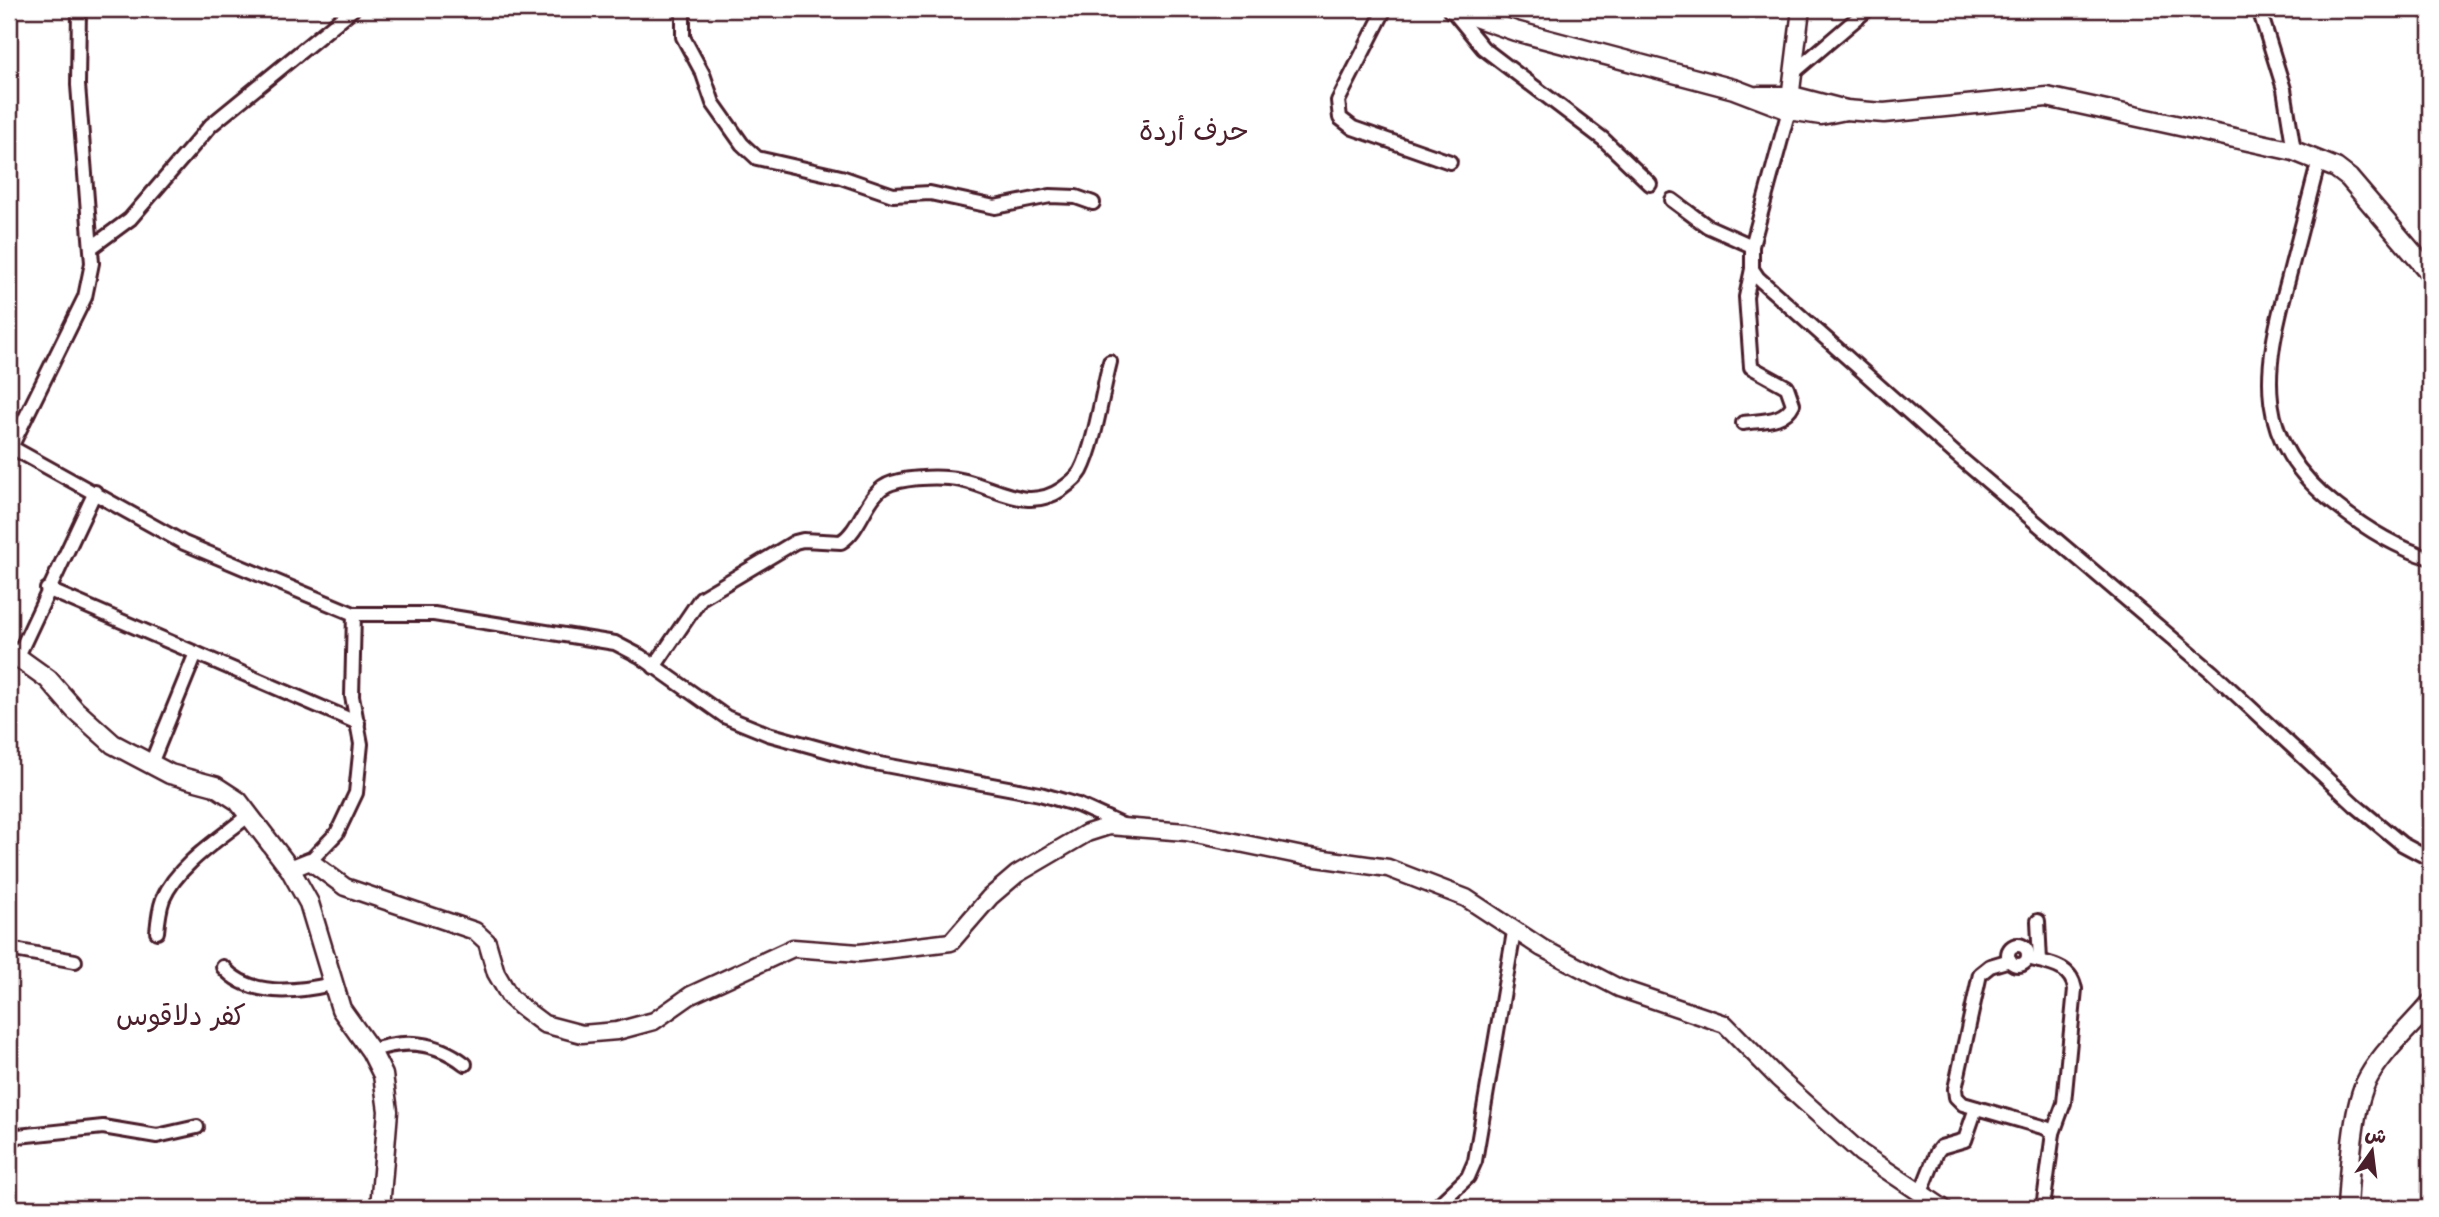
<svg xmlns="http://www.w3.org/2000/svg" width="2439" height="1217" font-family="Mali,'Playpen Sans Arabic',sans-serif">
<rect width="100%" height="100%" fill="#fff"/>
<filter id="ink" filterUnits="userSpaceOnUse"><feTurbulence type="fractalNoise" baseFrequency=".0143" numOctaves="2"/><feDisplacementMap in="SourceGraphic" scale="14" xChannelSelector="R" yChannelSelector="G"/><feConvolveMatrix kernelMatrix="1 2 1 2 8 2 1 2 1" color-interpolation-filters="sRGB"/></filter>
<g filter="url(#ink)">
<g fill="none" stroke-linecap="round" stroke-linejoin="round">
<g stroke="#4a1f2b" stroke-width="18">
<g id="minor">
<path d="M 683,9 L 683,37 L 703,74 L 713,103 L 742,144 L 757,158 L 841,177 L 893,195 L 930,193 L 995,207 L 1050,196 L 1076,197 L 1093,203"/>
<path d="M 1385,9 L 1338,101 L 1340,118 L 1353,128 L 1450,162"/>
<path d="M 1451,9 L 1483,48 L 1603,139 L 1650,184"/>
<path d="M 2259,9 L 2284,89 L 2294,151"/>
<path d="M 1793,73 L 1868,9"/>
<path d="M 1789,110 L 1752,246 L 1752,269 L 1758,278 L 1960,458 L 2212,672 L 2355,805 L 2402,844 L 2430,859"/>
<path d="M 2319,160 C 2309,200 2298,240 2288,280 C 2263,372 2252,440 2337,506 C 2366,529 2395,547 2430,558"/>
<path d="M 1672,200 L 1707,226 L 1752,246"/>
<path d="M 92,247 L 130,219 L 211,125 L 353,9"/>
<path d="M 1743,423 C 1761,420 1784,423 1793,404 L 1787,387 L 1751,367 L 1746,297 L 1752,269"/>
<path d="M 11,447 L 85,297 L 92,263 L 78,85 L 79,9"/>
<path d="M 9,451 L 11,447 L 184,543 L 354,614 L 434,614 L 615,643 L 640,656 L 726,717 L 768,734 L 869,762 L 1040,794 L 1078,805 L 1122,825"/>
<path d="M 47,589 L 358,723"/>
<path d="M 18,656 L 95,492"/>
<path d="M 654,667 L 701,598 L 795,542 L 803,540 L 841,542 C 863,528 866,491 892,483 C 910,477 943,476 961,480 C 996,487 1027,513 1062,489 C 1069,484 1077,478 1081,471 C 1095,444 1102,393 1110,362"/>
<path d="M 150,766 L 196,653"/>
<path d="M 310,861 L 337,833 L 356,793 L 361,744 L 352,696 L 354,614"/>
<path d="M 2038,921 L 2040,961"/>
<path d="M 157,932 C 158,921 159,910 163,899 C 178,864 221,838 249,815"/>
<circle cx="2018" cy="955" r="10"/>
<path d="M 9,949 L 75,961"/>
<path d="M 2028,958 C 2049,964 2071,965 2075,989 L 2064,1103 L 2053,1133 L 2043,1208"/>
<path d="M 2010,960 L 1990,966 L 1980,974 L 1955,1089 L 1956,1097 L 1963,1104 L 2046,1128 L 2053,1133"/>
<path d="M 223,967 C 249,998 297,992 332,984"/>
<path d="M 371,1051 C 403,1039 436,1041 465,1064"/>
<path d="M 9,1142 L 18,1136 L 103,1127 L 157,1136 L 197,1127"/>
<path d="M 1920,1195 L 1937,1152 L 1941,1147 L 1965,1140 L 1976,1108"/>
<path d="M 9,1205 L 11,1208"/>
<path d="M 1435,1208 L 1468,1177 L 1475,1161 L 1514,932"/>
</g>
</g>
<g stroke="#4a1f2b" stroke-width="21">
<g id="tertiary">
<path d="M 1789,107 L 1801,9"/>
<path d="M 290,869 L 310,861 L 345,887 L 475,931 L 487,942 L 496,973 L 510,997 L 520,1006 L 544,1024 L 582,1034 L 617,1031 L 654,1021 L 691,995 L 793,948 L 859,953 L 951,942 L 990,897 L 1017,874 L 1087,833 L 1109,826 L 1186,832 L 1303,856 L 1388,868 L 1466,898 L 1542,948 L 1619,988 L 1725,1024 L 1778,1078 L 1861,1153 L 1943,1208"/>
</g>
</g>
<g stroke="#4a1f2b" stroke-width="23">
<g id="secondary">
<path d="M 1452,9 L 1515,31 L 1734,89 L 1789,110 L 1821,115 L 1846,110"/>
<path d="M 1758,96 L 1792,96 L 1846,110 L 1884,113 L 2047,97 L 2294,151 L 2336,168 L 2349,178 L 2430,273"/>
<path d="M 9,651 L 48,679 L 75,710 L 113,744 L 170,774 L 215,786 L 238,801 L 290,869 L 309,903 L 341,1009 L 371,1051 L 383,1075 L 388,1111 L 380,1208"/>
<path d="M 2347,1208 C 2349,1175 2352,1113 2365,1084 C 2379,1054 2409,1029 2430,1004"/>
</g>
</g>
<use href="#minor" stroke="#fff" stroke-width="12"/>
<use href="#tertiary" stroke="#fff" stroke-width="16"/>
<use href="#secondary" stroke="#fff" stroke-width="18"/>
</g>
</g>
<g text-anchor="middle" stroke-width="5" stroke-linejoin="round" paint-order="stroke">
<g font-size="28" fill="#4a1f2b" stroke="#fff">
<text x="1194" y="140">حرف أردة</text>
<text x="181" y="1025">كفر دلاقوس</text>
</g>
</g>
<rect width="2439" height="1217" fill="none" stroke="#fff" stroke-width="35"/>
<rect x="18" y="18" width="2404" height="1182" fill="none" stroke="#4a1f2b" stroke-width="2.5" filter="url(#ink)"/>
<g transform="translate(2372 1151) rotate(14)" stroke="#ffffff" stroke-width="5" paint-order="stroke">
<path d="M0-5L12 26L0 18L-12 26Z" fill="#4a1f2b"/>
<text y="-10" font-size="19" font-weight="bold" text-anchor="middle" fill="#4a1f2b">ش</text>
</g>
</svg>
